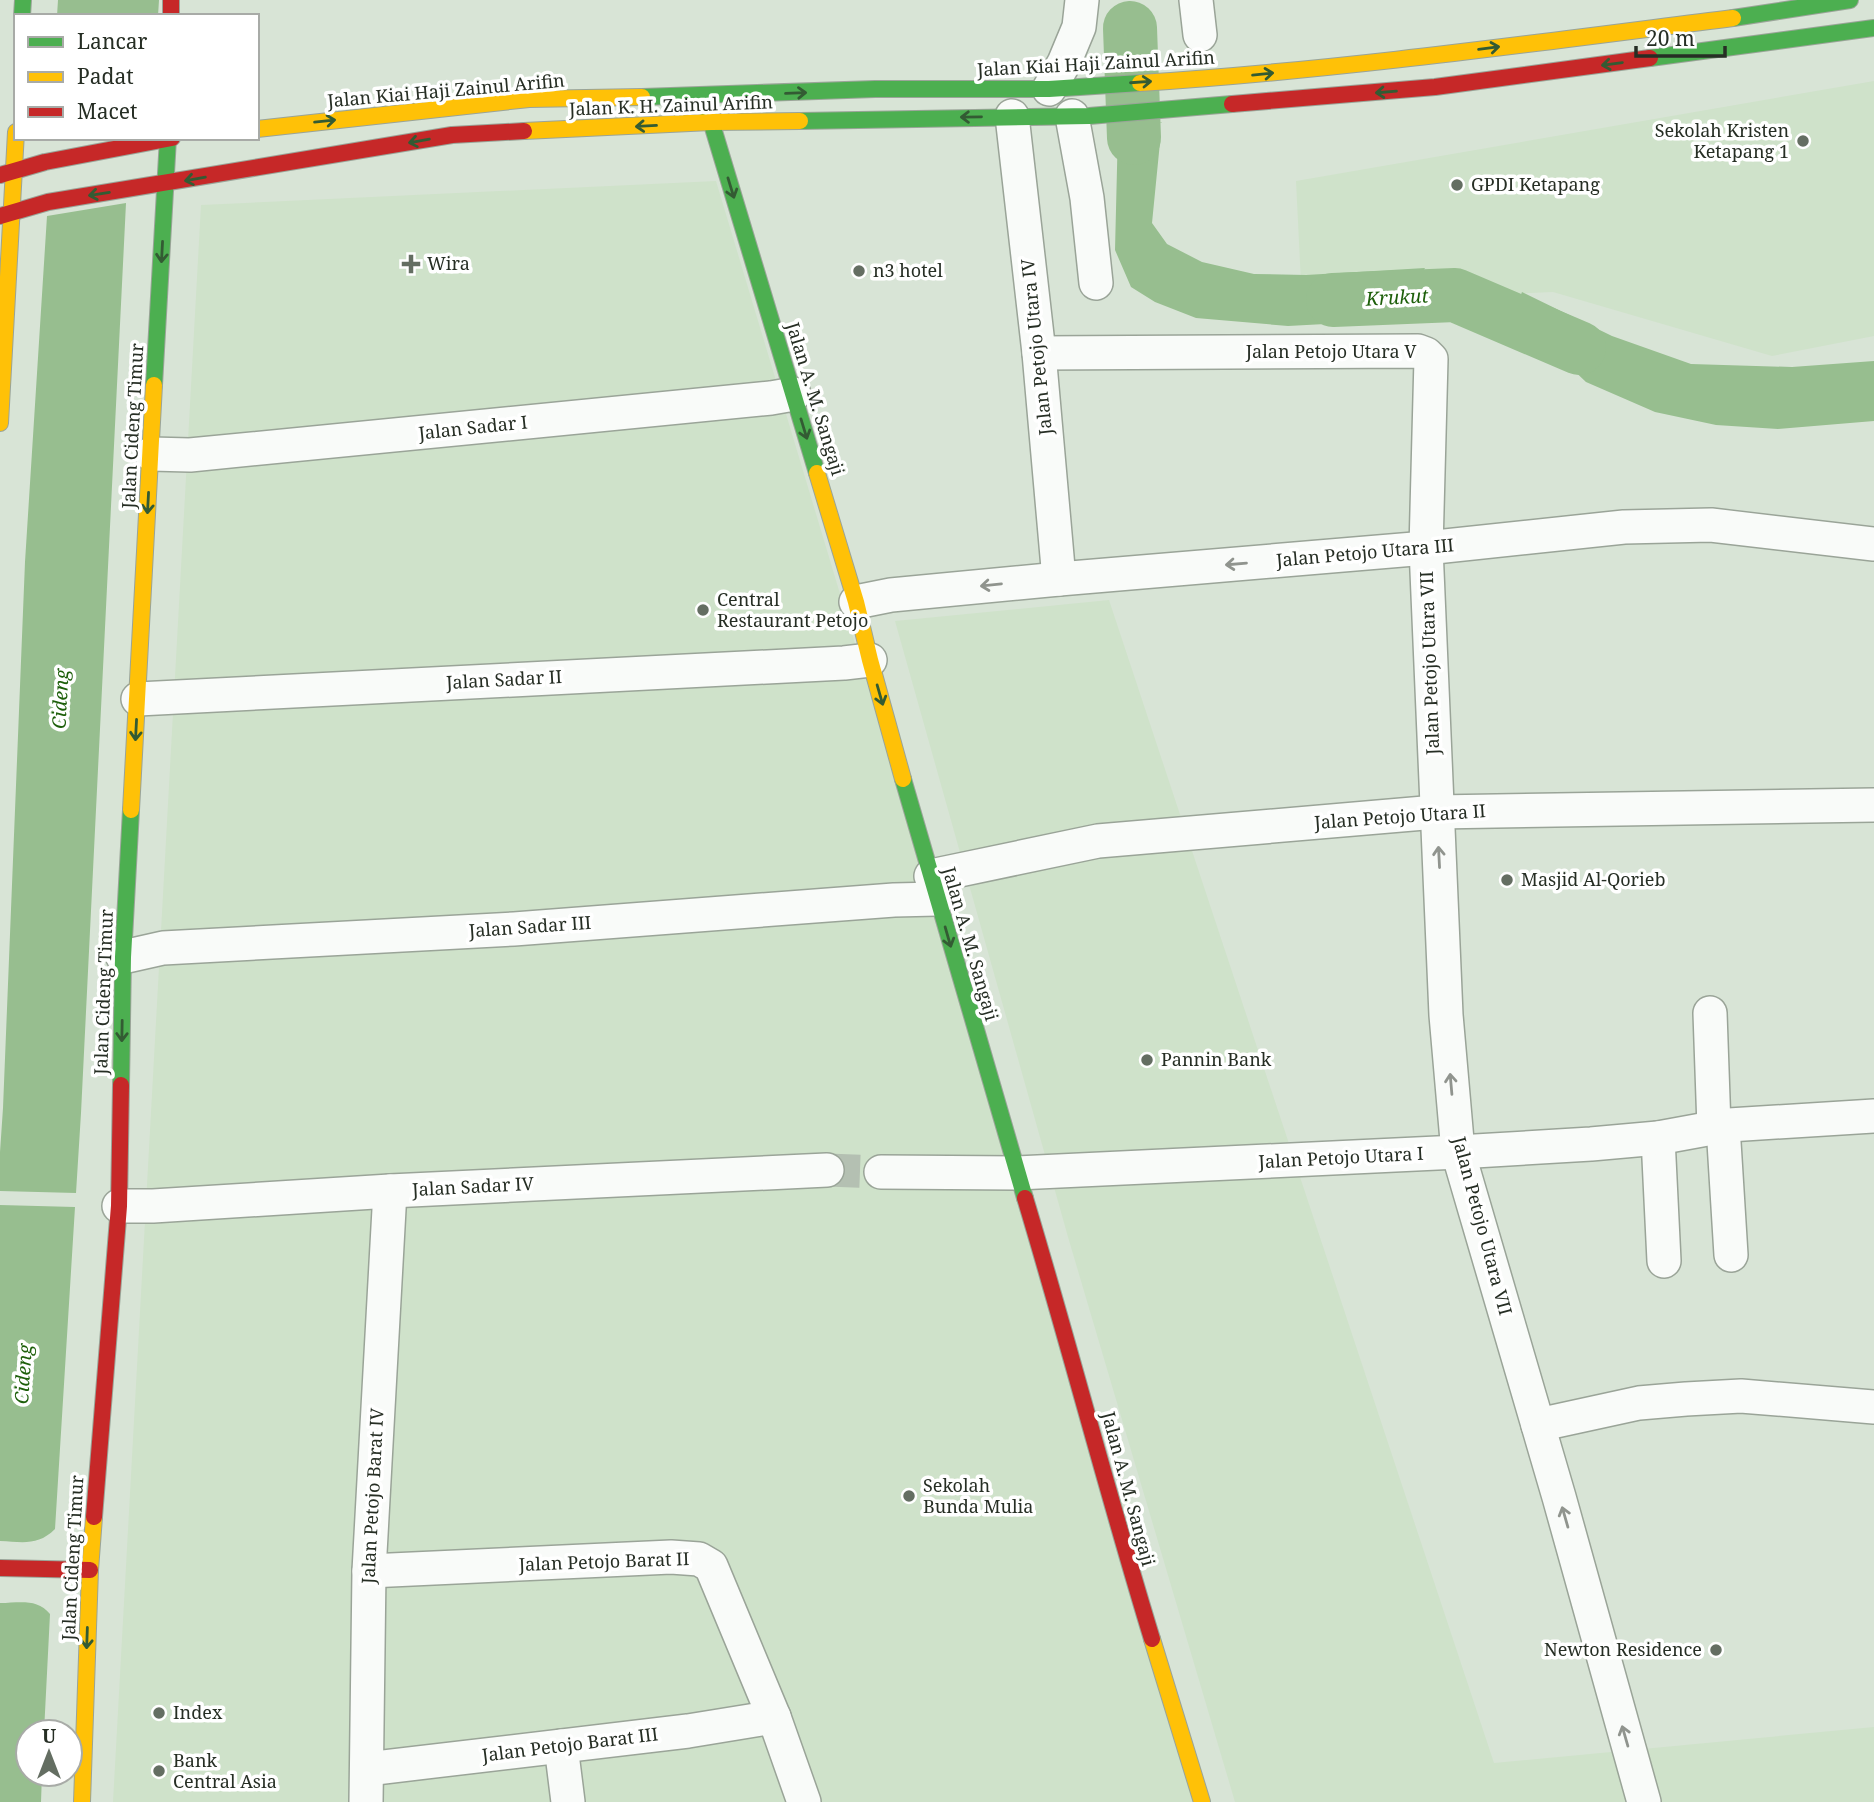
<svg xmlns="http://www.w3.org/2000/svg" width="1874" height="1802" font-family="'Noto Serif',serif">
<rect width="100%" height="100%" fill="#d8e4d6"/>
<g fill="#cfe2ca">
<path d="M 1874,81 L 1874,336 L 1772,356 L 1553,292 L 1302,303 L 1296,181 Z"/>
<path d="M 716,181 L 1203,1802 L 113,1802 L 201,205 Z"/>
<path d="M 1109,600 L 1494,1763 L 1874,1727 L 1874,1802 L 1235,1802 L 1068,1237 L 895,621 Z"/>
</g>
<g fill="#97be8f">
<path d="M 58,0 L 159,0 L 158,16 L 57,16 Z"/>
<path d="M 1162,122 L 1152,223 L 1167,244 L 1202,262 L 1254,274 L 1306,275 L 1425,268 L 1394,318 L 1362,322 L 1288,326 L 1196,318 L 1155,302 L 1131,287 L 1115,250 L 1118,128 Z"/>
<path d="M 126,203 L 81,1113 L 76,1193 L 0,1191 L 0,1152 L 3,1108 L 25,562 L 47,216 Z"/>
<path d="M 1522,292 L 1612,336 L 1691,364 L 1792,367 L 1874,361 L 1874,421 L 1778,429 L 1716,425 L 1655,412 L 1586,382 L 1545,343 L 1507,328 Z"/>
<path d="M 0,1205 L 75,1207 L 55,1529 C 38,1546 23,1542 0,1541 Z"/>
<path d="M 0,1603 C 19,1603 37,1598 50,1614 L 44,1732 L 28,1732 L 28,1774 L 42,1774 L 41,1802 L 0,1802 Z"/>
</g>
<path fill="#d8e4d6" d="M 1166,122 L 1163,144 L 1114,148 L 1114,127 Z"/>
<g fill="none" stroke-linecap="round" stroke-linejoin="round">
<g stroke="#97be8f" stroke-width="54">
<path d="M 1130,28 L 1134,138"/>
<path d="M 1333,300 L 1455,295 L 1579,348"/>
</g>
<path stroke="#b4c0b2" stroke-width="33" stroke-dasharray="33 17" stroke-linecap="butt" d="M 827,1170 L 881,1172"/>
<g stroke="#9aa498" stroke-width="36">
<g id="street">
<path d="M 1196,0 L 1200,35"/>
<path d="M 1049,89 L 1064,63 L 1079,27 L 1082,0"/>
<path d="M 1012,116 L 1039,353 L 1059,579"/>
<path d="M 1072,116 L 1087,198 L 1096,283"/>
<path d="M 1039,353 L 1418,351 L 1426,354 L 1431,359 L 1426,548 L 1446,1015 L 1458,1152 L 1559,1497 L 1644,1802"/>
<path d="M 151,454 L 190,455 L 771,398 L 794,394"/>
<path d="M 856,602 L 891,595 L 1059,579 L 1426,548 L 1624,527 L 1711,525 L 1874,544"/>
<path d="M 138,699 L 844,663 L 870,660"/>
<path d="M 931,876 L 1098,841 L 1436,812 L 1874,805"/>
<path d="M 123,957 L 163,948 L 514,929 L 894,900 L 937,899"/>
<path d="M 1710,1013 L 1714,1127"/>
<path d="M 1723,1126 L 1731,1255"/>
<path d="M 1658,1138 L 1664,1261"/>
<path d="M 881,1172 L 1017,1173 L 1458,1152 L 1591,1144 L 1658,1138 L 1729,1125 L 1874,1116"/>
<path d="M 119,1206 L 153,1206 L 390,1191 L 827,1170"/>
<path d="M 1538,1425 L 1639,1403 L 1686,1399 L 1741,1396 L 1874,1407"/>
<path d="M 369,1571 L 671,1557 L 699,1559 L 711,1566 L 774,1717 L 804,1802"/>
<path d="M 561,1746 L 568,1802"/>
<path d="M 367,1769 L 688,1731 L 774,1717"/>
<path d="M 366,1802 L 369,1571 L 390,1191"/>
</g>
</g>
<g stroke="#9aa498" stroke-width="18">
<g id="fast">
<path d="M 22,16 L 23,0"/>
<path d="M 1733,18 L 1850,0"/>
<path d="M 1650,58 L 1874,28"/>
<path d="M 642,97 L 875,89 L 1049,89 L 1140,83"/>
<path d="M 704,98 L 817,473"/>
<path d="M 800,121 L 1089,116 L 1232,104"/>
<path d="M 154,385 L 168,138"/>
<path d="M 903,779 L 1025,1198"/>
<path d="M 121,1085 L 123,957 L 131,810"/>
</g>
</g>
<g stroke="#9aa498" stroke-width="18">
<g id="slow">
<path d="M 1140,83 C 1339,70 1535,43 1733,18"/>
<path d="M 257,129 L 529,99 L 642,97"/>
<path d="M 524,131 L 711,122 L 800,121"/>
<path d="M 0,423 L 16,132"/>
<path d="M 817,473 L 856,602 L 870,660 L 903,779"/>
<path d="M 131,810 L 154,385"/>
<path d="M 1152,1639 L 1202,1802"/>
<path d="M 82,1802 L 90,1570 L 94,1517"/>
</g>
</g>
<g stroke="#9aa498" stroke-width="18">
<g id="jam">
<path d="M 171,0 L 171,16"/>
<path d="M 1232,104 L 1435,87 L 1650,58"/>
<path d="M 0,175 L 45,162 L 172,138"/>
<path d="M 0,216 L 48,202 L 452,135 L 524,131"/>
<path d="M 1025,1198 C 1069,1344 1107,1492 1152,1639"/>
<path d="M 94,1517 L 119,1206 L 121,1085"/>
<path d="M 0,1568 L 90,1570"/>
</g>
</g>
<use href="#street" stroke="#f9fbf9" stroke-width="33"/>
<use href="#fast" stroke="#4caf50" stroke-width="16"/>
<use href="#slow" stroke="#ffc107" stroke-width="16"/>
<use href="#jam" stroke="#c62828" stroke-width="16"/>
</g>
<defs><path id="oneway-shaft" d="M-6 0H5M1.5-3L5.5 0L1.5 3" fill="none" stroke-width="1.6" stroke-linecap="round" stroke-linejoin="round" transform="scale(1.75)"/></defs>
<g stroke="#335b33">
<use href="#oneway-shaft" transform="translate(1489 48) rotate(-7)"/>
<use href="#oneway-shaft" transform="translate(1612 64) rotate(172)"/>
<use href="#oneway-shaft" transform="translate(1263 74) rotate(-6)"/>
<use href="#oneway-shaft" transform="translate(1141 82) rotate(-4)"/>
<use href="#oneway-shaft" transform="translate(1386 92) rotate(175)"/>
<use href="#oneway-shaft" transform="translate(796 93) rotate(-2)"/>
<use href="#oneway-shaft" transform="translate(971 117) rotate(179)"/>
<use href="#oneway-shaft" transform="translate(325 121) rotate(-6)"/>
<use href="#oneway-shaft" transform="translate(646 126) rotate(177)"/>
<use href="#oneway-shaft" transform="translate(419 141) rotate(170)"/>
<use href="#oneway-shaft" transform="translate(195 179) rotate(170)"/>
<use href="#oneway-shaft" transform="translate(731 188) rotate(73)"/>
<use href="#oneway-shaft" transform="translate(99 194) rotate(171)"/>
<use href="#oneway-shaft" transform="translate(162 252) rotate(93)"/>
<use href="#oneway-shaft" transform="translate(804 429) rotate(73)"/>
<use href="#oneway-shaft" transform="translate(148 503) rotate(93)"/>
<use href="#oneway-shaft" transform="translate(880 695) rotate(74)"/>
<use href="#oneway-shaft" transform="translate(136 730) rotate(93)"/>
<use href="#oneway-shaft" transform="translate(948 937) rotate(74)"/>
<use href="#oneway-shaft" transform="translate(122 1031) rotate(91)"/>
<use href="#oneway-shaft" transform="translate(87 1638) rotate(92)"/>
</g>
<g stroke="#90948e">
<use href="#oneway-shaft" transform="translate(1236 564) rotate(175)"/>
<use href="#oneway-shaft" transform="translate(991 585) rotate(174)"/>
<use href="#oneway-shaft" transform="translate(1439 857) rotate(-93)"/>
<use href="#oneway-shaft" transform="translate(1451 1084) rotate(-95)"/>
<use href="#oneway-shaft" transform="translate(1565 1517) rotate(-106)"/>
<use href="#oneway-shaft" transform="translate(1625 1736) rotate(-106)"/>
</g>
<g fill="#646e62" stroke="#fff" stroke-width="2.5">
<circle cx="1803" cy="141" r="7"/>
<circle cx="1457" cy="185" r="7"/>
<path d="M407.5 253.5h7v7h7v7h-7v7h-7v-7h-7v-7h7z"/>
<circle cx="859" cy="271" r="7"/>
<circle cx="703" cy="610" r="7"/>
<circle cx="1507" cy="880" r="7"/>
<circle cx="1147" cy="1060" r="7"/>
<circle cx="909" cy="1496" r="7"/>
<circle cx="1716" cy="1650" r="7"/>
<circle cx="159" cy="1713" r="7"/>
<circle cx="159" cy="1771" r="7"/>
</g>
<g text-anchor="middle" stroke-width="7" stroke-linejoin="round" paint-order="stroke">
<g font-size="18" fill="#262e24" stroke="#fff">
<text transform="translate(1096 64) rotate(-3)" y="6">Jalan Kiai Haji Zainul Arifin</text>
<text transform="translate(446 91) rotate(-5)" y="6">Jalan Kiai Haji Zainul Arifin</text>
<text transform="translate(671 106) rotate(-2)" y="6">Jalan K. H. Zainul Arifin</text>
<text transform="translate(1037 347) rotate(-96)" y="6">Jalan Petojo Utara IV</text>
<text x="1331" y="358">Jalan Petojo Utara V</text>
<text transform="translate(815 399) rotate(73)" y="6">Jalan A. M. Sangaji</text>
<text transform="translate(133 426) rotate(-87)" y="6">Jalan Cideng Timur</text>
<text transform="translate(473 428) rotate(-6)" y="6">Jalan Sadar I</text>
<text transform="translate(1365 553) rotate(-5)" y="6">Jalan Petojo Utara III</text>
<text transform="translate(1430 663) rotate(-92)" y="6">Jalan Petojo Utara VII</text>
<text transform="translate(504 680) rotate(-3)" y="6">Jalan Sadar II</text>
<text transform="translate(1400 817) rotate(-4)" y="6">Jalan Petojo Utara II</text>
<text transform="translate(530 927) rotate(-4)" y="6">Jalan Sadar III</text>
<text transform="translate(970 944) rotate(74)" y="6">Jalan A. M. Sangaji</text>
<text transform="translate(104 992) rotate(-88)" y="6">Jalan Cideng Timur</text>
<text transform="translate(1341 1158) rotate(-3)" y="6">Jalan Petojo Utara I</text>
<text transform="translate(473 1187) rotate(-3)" y="6">Jalan Sadar IV</text>
<text transform="translate(1482 1226) rotate(75)" y="6">Jalan Petojo Utara VII</text>
<text transform="translate(1128 1489) rotate(75)" y="6">Jalan A. M. Sangaji</text>
<text transform="translate(373 1496) rotate(-87)" y="6">Jalan Petojo Barat IV</text>
<text transform="translate(73 1558) rotate(-87)" y="6">Jalan Cideng Timur</text>
<text transform="translate(604 1562) rotate(-2)" y="6">Jalan Petojo Barat II</text>
<text transform="translate(570 1745) rotate(-7)" y="6">Jalan Petojo Barat III</text>
</g>
<g font-size="18" fill="#262e24" stroke="#fff" text-anchor="start">
<text x="1789" y="137" text-anchor="end">Sekolah Kristen<tspan x="1789" dy="21">Ketapang 1</tspan></text>
<text x="1471" y="191">GPDI Ketapang</text>
<text x="427" y="270">Wira</text>
<text x="873" y="277">n3 hotel</text>
<text x="717" y="606">Central<tspan x="717" dy="21">Restaurant Petojo</tspan></text>
<text x="1521" y="886">Masjid Al-Qorieb</text>
<text x="1161" y="1066">Pannin Bank</text>
<text x="923" y="1492">Sekolah<tspan x="923" dy="21">Bunda Mulia</tspan></text>
<text x="1702" y="1656" text-anchor="end">Newton Residence</text>
<text x="173" y="1719">Index</text>
<text x="173" y="1767">Bank<tspan x="173" dy="21">Central Asia</tspan></text>
</g>
<g font-size="19" font-style="italic" fill="#1d5f0a" stroke="#fff">
<text transform="translate(1397 297) rotate(-3)" y="7">Krukut</text>
<text transform="translate(60 699) rotate(-87)" y="7">Cideng</text>
<text transform="translate(23 1374) rotate(-86)" y="7">Cideng</text>
</g>
</g>
<rect x="14" y="14" width="245" height="126" fill="#ffffff" stroke="#a8aba7" stroke-width="2"/>
<rect x="28" y="37" width="35" height="10" fill="#4caf50" stroke="#a8aba7" stroke-width="2"/>
<text x="77" y="49" font-size="21" fill="#262e24">Lancar</text>
<rect x="28" y="72" width="35" height="10" fill="#ffc107" stroke="#a8aba7" stroke-width="2"/>
<text x="77" y="84" font-size="21" fill="#262e24">Padat</text>
<rect x="28" y="107" width="35" height="10" fill="#c62828" stroke="#a8aba7" stroke-width="2"/>
<text x="77" y="119" font-size="21" fill="#262e24">Macet</text>
<g transform="translate(49 1753)"><circle r="33" fill="#ffffff" stroke="#a8aba7" stroke-width="2"/>
<path d="M0-5L12 26L0 18L-12 26Z" fill="#646e62"/>
<text y="-10" font-size="19" font-weight="bold" text-anchor="middle" fill="#262e24">U</text>
</g>
<path d="M1636 46v10h89v-10" fill="none" stroke="#262e24" stroke-width="3.5"/>
<text x="1646" y="46" font-size="21" fill="#262e24" stroke="#ffffff" stroke-width="5" paint-order="stroke">20 m</text>
</svg>
